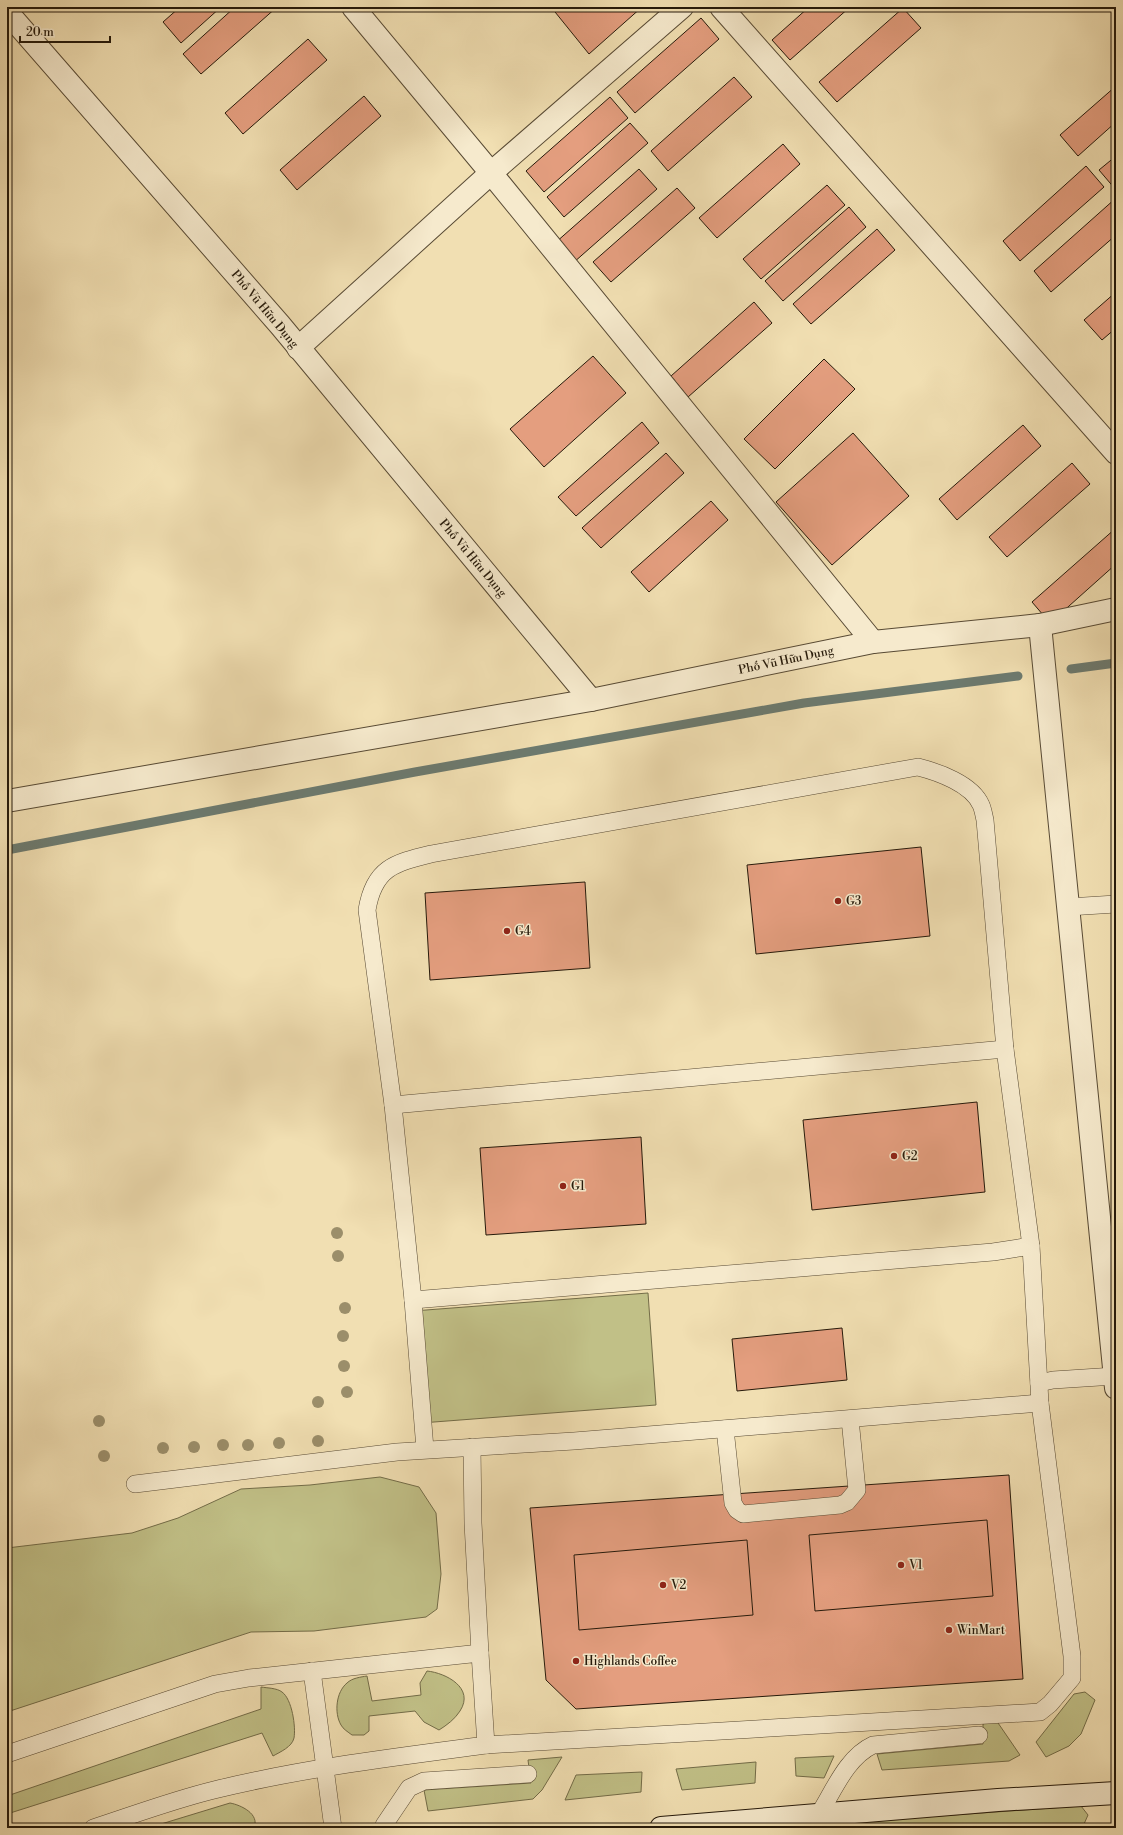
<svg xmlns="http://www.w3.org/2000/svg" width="1123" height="1835" font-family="'Libre Bodoni',serif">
<rect width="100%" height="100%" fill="#f1dfb2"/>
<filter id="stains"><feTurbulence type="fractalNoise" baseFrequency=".005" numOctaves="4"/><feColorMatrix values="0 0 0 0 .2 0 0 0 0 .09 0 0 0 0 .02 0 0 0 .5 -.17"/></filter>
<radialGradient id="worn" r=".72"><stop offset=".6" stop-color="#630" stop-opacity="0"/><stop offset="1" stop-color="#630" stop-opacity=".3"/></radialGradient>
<g fill="#c1c087" stroke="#736c48">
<path d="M 648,1293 L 656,1405 L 421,1423 L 413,1311 Z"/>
<path d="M 380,1477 L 419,1487 L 436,1513 L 441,1574 L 437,1609 L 426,1617 L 314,1631 L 251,1632 L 7,1712 L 7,1548 L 132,1533 L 178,1518 L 241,1489 L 310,1485 Z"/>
<path d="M 427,1671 C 446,1673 475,1688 460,1711 C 455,1719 447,1725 439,1730 L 424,1722 L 415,1711 L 369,1716 L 369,1731 L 364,1735 L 352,1735 C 348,1732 343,1729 341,1725 C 334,1713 336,1692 347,1683 C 352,1678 361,1677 367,1676 L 372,1701 L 421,1695 L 420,1683 Z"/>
<path d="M 261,1687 C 267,1688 277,1688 282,1692 C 292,1699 296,1727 294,1738 C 292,1747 280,1752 273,1756 L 262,1733 L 7,1814 L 7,1796 L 261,1709 Z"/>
<path d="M 1085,1692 L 1095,1700 L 1081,1734 L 1069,1746 L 1046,1757 L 1036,1742 L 1074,1694 Z"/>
<path d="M 996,1720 L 1020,1755 L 1009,1761 L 882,1770 L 877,1754 L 983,1744 L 983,1724 Z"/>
<path d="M 834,1756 L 824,1778 L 796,1776 L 795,1758 Z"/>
<path d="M 562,1757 L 542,1790 L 533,1799 L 428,1811 L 424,1790 L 531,1783 L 528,1760 Z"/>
<path d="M 756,1762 L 755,1783 L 682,1790 L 676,1769 Z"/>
<path d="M 642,1772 L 641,1792 L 565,1800 L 576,1775 Z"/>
<path d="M 230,1803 C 241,1805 260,1814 254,1828 L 148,1828 Z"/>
<path d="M 1081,1806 L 1088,1815 L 1084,1824 L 1076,1828 L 768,1828 Z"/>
</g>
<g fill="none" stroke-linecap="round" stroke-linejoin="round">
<g stroke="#6c7a6f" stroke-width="9">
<path d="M 1071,669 L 1116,663"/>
<path d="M 7,850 L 415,772 L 804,703 L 1018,676"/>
</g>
</g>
<g fill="#e49e7f" stroke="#25190a">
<path d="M 180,7 L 221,7 L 181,43 L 163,22 Z"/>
<path d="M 235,7 L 277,7 L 201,74 L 183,54 Z"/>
<path d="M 551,7 L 642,7 L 589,54 Z"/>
<path d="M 809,7 L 850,7 L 790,60 L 772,40 Z"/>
<path d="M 903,8 L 921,28 L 837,102 L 819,82 Z"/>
<path d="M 701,18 L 719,39 L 635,113 L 617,92 Z"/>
<path d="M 308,39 L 327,60 L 243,134 L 225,113 Z"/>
<path d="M 734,77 L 752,97 L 668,171 L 651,151 Z"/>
<path d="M 1116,86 L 1116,122 L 1078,156 L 1060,135 Z"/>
<path d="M 364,96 L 381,116 L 297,190 L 280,170 Z"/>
<path d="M 610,97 L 628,118 L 544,192 L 526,171 Z"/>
<path d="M 630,123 L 648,143 L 564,217 L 547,197 Z"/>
<path d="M 783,144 L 800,164 L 717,238 L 699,218 Z"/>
<path d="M 1116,156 L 1116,190 L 1099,170 Z"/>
<path d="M 1086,166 L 1104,187 L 1020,261 L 1003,241 Z"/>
<path d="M 639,169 L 657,189 L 573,263 L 555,243 Z"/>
<path d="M 827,185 L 845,205 L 761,279 L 743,259 Z"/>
<path d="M 677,188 L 695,208 L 611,282 L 593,262 Z"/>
<path d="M 1116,198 L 1116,235 L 1051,292 L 1034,271 Z"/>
<path d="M 849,207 L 866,227 L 783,301 L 765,281 Z"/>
<path d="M 877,229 L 895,250 L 811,324 L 793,304 Z"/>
<path d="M 1116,292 L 1116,328 L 1102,340 L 1084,320 Z"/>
<path d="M 754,302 L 772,323 L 688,397 L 671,376 Z"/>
<path d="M 593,356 L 626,393 L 544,467 L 510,429 Z"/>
<path d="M 824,359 L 855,389 L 775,469 L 744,439 Z"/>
<path d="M 642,422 L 659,443 L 576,516 L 558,497 Z"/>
<path d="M 1023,425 L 1041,446 L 957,520 L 939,499 Z"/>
<path d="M 853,433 L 909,496 L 832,565 L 776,502 Z"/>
<path d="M 666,453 L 684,473 L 601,548 L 582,528 Z"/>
<path d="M 1072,463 L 1090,484 L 1007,557 L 989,537 Z"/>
<path d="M 711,501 L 728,520 L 649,592 L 631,572 Z"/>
<path d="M 1116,528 L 1116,564 L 1050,623 L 1032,602 Z"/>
<path d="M 921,847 L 930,936 L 756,954 L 747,865 Z"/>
<path d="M 585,882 L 590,968 L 430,980 L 425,893 Z"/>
<path d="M 977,1102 L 985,1192 L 812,1210 L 803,1120 Z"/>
<path d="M 641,1137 L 646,1224 L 486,1235 L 480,1148 Z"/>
<path d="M 842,1328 L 847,1380 L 737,1391 L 732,1339 Z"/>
<path d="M 1009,1475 L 1023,1679 L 576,1709 L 546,1680 L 530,1508 Z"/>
<path d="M 987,1520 L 993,1596 L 815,1611 L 809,1535 Z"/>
<path d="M 747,1540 L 753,1615 L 579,1630 L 574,1555 Z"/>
</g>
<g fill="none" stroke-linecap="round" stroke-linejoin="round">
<g stroke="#584a34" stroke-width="18">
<g id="service">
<path d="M 1068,907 L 1116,904"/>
<path d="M 393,1105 L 1005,1049"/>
<path d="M 413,1300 L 993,1252 L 1031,1246"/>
<path d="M 1039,1383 L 1053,1380 L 1115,1376"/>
<path d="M 725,1429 L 733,1503 L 737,1510 L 743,1514 L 840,1505 L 847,1502 L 857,1490 L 850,1419"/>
<path d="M 472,1447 L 473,1523 L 480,1653"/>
<path d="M 425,1449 L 413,1300 L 393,1105 L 367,910 C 374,868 394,863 431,854 L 918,767 C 938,772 972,784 981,805 C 983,809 984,816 985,820 L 1005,1049 L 1031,1246 L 1040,1403 L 1072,1656 L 1072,1678 L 1050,1704 L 1040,1712 L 486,1745"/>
<path d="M 135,1484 L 397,1452 L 574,1441 L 1040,1403"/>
<path d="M 312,1671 L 333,1828"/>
<path d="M 7,1754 L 215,1684 L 249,1678 L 480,1653 L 486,1745 C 395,1757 304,1768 214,1790 C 173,1800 133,1815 93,1828"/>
<path d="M 819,1814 C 834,1790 847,1757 873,1745 L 979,1735"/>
<path d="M 385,1828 L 384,1825 L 409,1788 L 424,1781 L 528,1774"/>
</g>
</g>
<g stroke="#584a34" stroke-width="24">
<g id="minor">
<path d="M 353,7 L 491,173 L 873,642"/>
<path d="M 721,7 L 1116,453"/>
<path d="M 298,348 L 491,173 L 682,7"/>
<path d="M 7,801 L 591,700"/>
</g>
</g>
<g stroke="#584a34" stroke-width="24">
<g id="tertiary">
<path d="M 7,12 L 280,325 L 591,700 L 873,642 L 1040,625 L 1116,609"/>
<path d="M 1040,625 L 1116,1388"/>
</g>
</g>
<g stroke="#25190a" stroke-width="24">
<path id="secondary" d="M 661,1828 L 998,1800 L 1116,1793"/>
</g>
<use href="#service" stroke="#f6eacd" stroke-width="17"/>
<use href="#minor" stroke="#f6eacd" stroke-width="22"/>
<use href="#tertiary" stroke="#f6eacd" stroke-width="22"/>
<use href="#secondary" stroke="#f6eacd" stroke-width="22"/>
</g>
<g fill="#9b8e6a">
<circle cx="337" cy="1233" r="6"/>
<circle cx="338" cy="1256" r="6"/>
<circle cx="345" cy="1308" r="6"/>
<circle cx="343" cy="1336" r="6"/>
<circle cx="344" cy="1366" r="6"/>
<circle cx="347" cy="1392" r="6"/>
<circle cx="318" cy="1402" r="6"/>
<circle cx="99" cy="1421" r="6"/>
<circle cx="318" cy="1441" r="6"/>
<circle cx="279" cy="1443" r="6"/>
<circle cx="223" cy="1445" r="6"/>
<circle cx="248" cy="1445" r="6"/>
<circle cx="194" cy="1447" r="6"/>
<circle cx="163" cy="1448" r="6"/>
<circle cx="104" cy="1456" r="6"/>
</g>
<g fill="#8f2418" stroke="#f6eacd" stroke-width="1.5">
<circle cx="838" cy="901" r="4"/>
<circle cx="507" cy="931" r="4"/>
<circle cx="894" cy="1156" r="4"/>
<circle cx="563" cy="1186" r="4"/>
<circle cx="901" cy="1565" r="4"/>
<circle cx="663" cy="1585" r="4"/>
<circle cx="949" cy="1630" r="4"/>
<circle cx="576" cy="1661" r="4"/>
</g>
<g text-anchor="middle" stroke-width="3" stroke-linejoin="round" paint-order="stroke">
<g font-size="12" fill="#25190a" stroke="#f6eacd">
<text transform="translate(265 309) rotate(50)" y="4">Phố Vũ Hữu Dụng</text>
<text transform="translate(473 558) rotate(50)" y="4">Phố Vũ Hữu Dụng</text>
<text transform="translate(786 660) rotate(-12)" y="4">Phố Vũ Hữu Dụng</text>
</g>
<g font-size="12" fill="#25190a" stroke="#f6eacd" text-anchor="start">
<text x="846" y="905">G3</text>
<text x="515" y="935">G4</text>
<text x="902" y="1160">G2</text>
<text x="571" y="1190">G1</text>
<text x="909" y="1569">V1</text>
<text x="671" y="1589">V2</text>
<text x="957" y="1634">WinMart</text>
<text x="584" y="1665">Highlands Coffee</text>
</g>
</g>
<rect width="1123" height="1835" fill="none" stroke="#f1dfb2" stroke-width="24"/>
<rect x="8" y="8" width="1107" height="1819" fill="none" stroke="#25190a" stroke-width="2"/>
<rect x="12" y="12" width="1099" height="1811" fill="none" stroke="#25190a"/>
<path d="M20 36v6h90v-6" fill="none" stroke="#25190a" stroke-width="2"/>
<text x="26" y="36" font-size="12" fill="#25190a" stroke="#f6eacd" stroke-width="3" paint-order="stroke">20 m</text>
<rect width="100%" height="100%" filter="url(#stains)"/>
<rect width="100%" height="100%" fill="url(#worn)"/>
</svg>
